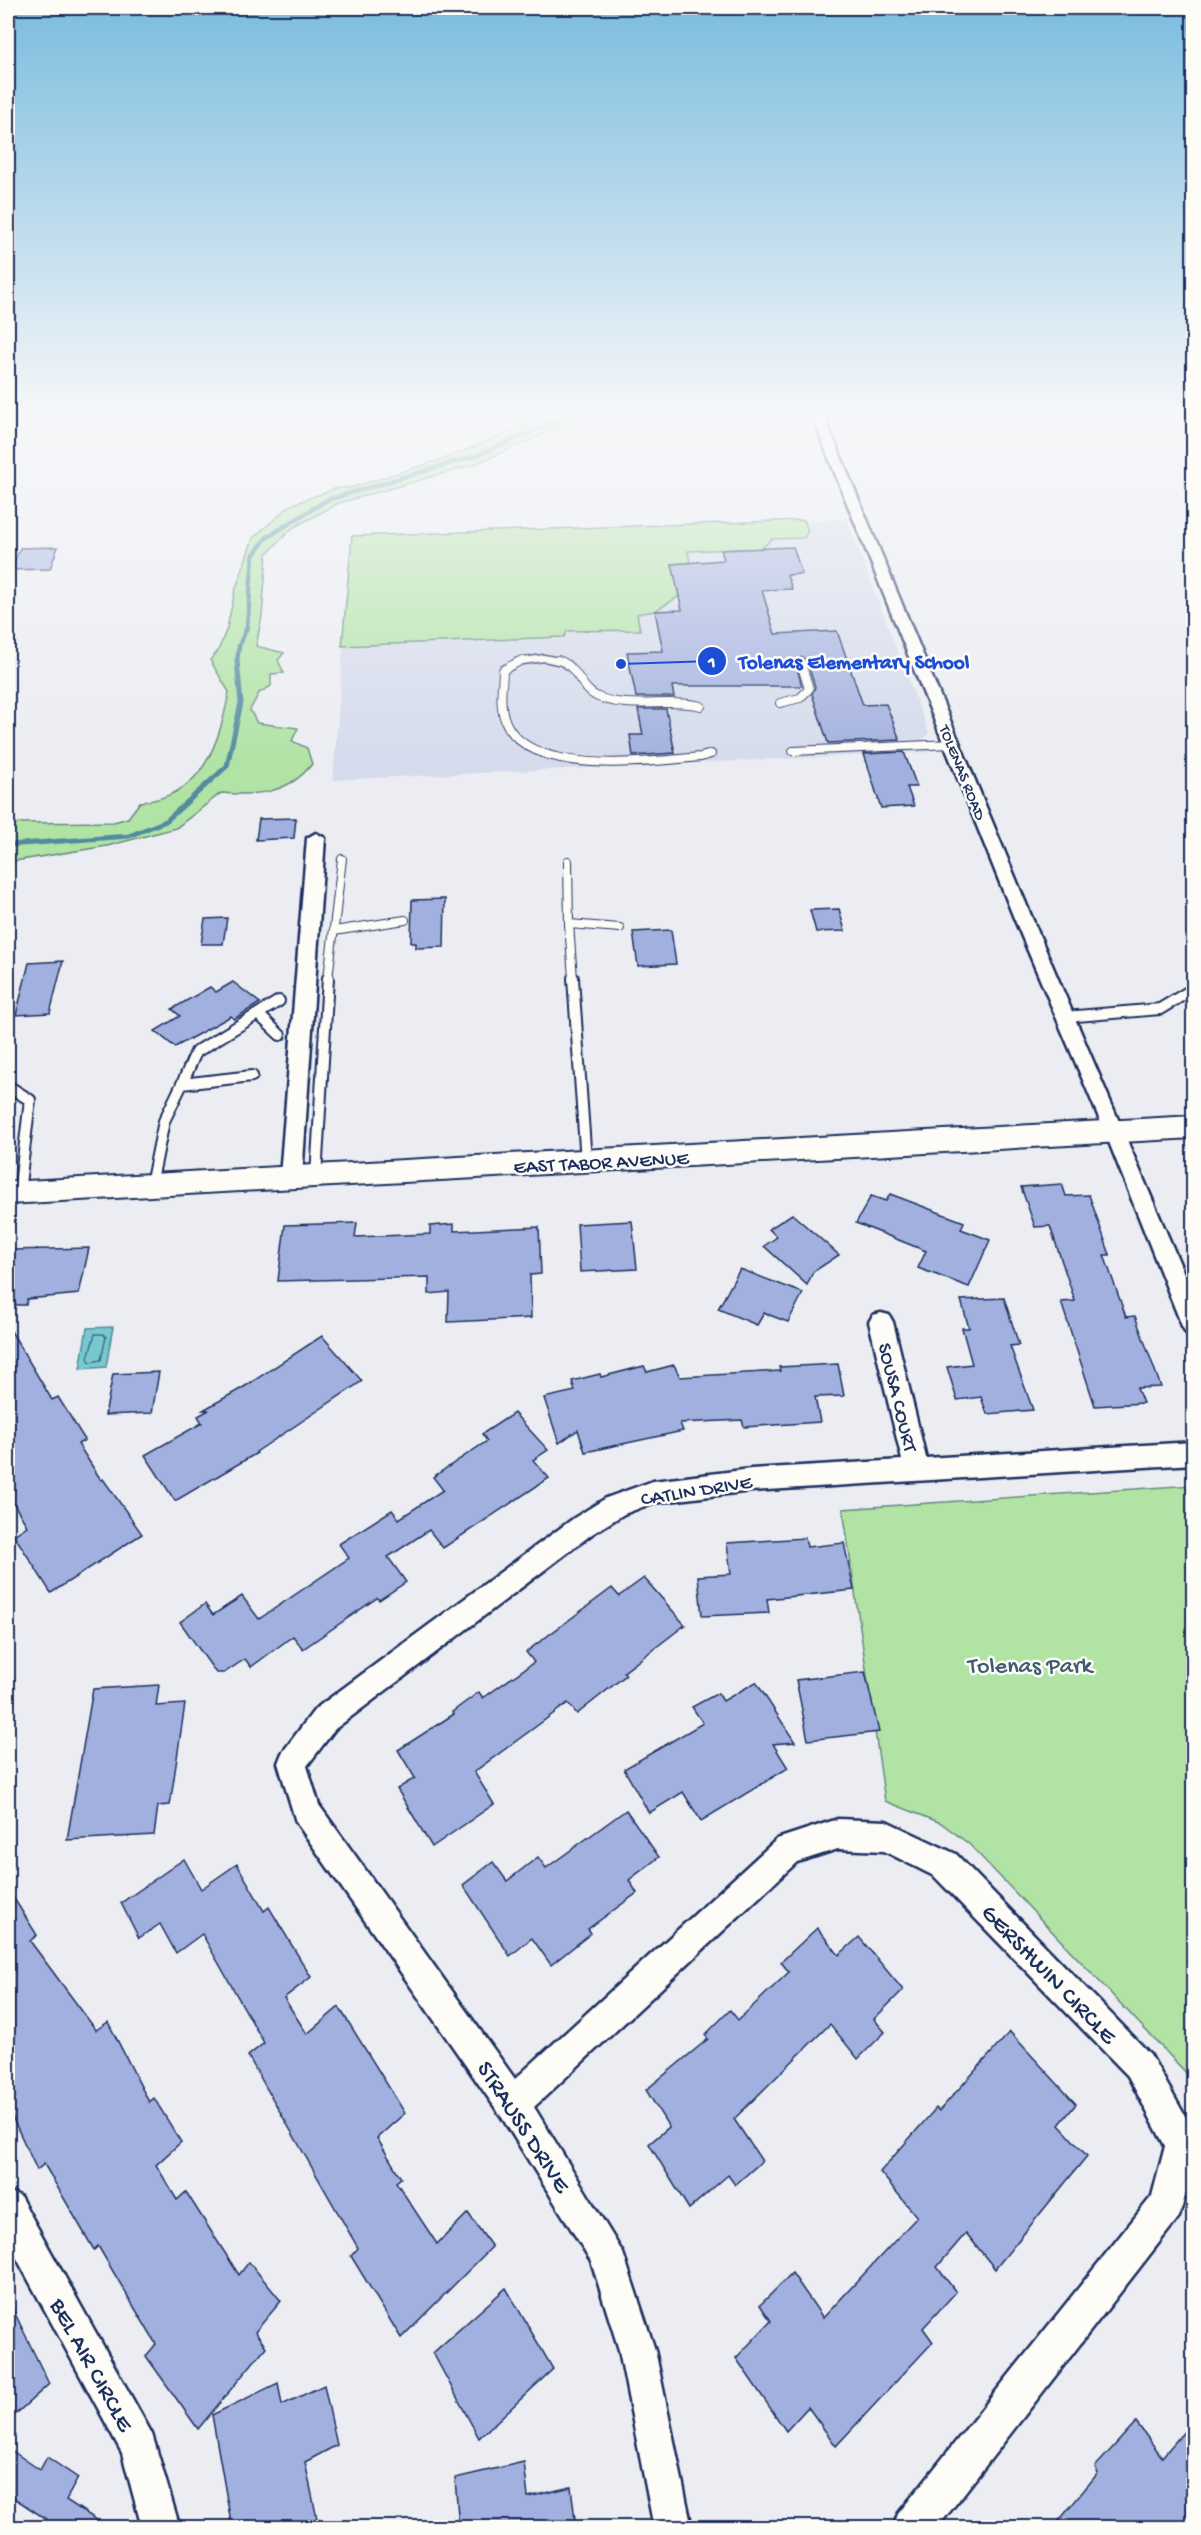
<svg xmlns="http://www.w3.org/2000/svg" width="1201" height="2535" font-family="'Gochi Hand',sans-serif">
<rect width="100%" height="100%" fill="#ebedf2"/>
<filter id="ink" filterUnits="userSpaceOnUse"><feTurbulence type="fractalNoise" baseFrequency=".0167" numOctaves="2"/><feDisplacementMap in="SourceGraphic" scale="12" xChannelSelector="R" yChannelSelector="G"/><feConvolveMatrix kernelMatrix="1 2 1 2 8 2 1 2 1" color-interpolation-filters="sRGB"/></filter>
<g filter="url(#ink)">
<path fill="#d5dbec" d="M 847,519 L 929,733 L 925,738 L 930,752 L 333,780 L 352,536 Z"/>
<g fill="#b0e3a4" stroke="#668981" stroke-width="1.5">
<path d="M 559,411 L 596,411 L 473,465 L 339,503 L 292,528 L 267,554 L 262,616 L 256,646 L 284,653 L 278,660 L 284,673 L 271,674 L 271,686 L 259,693 L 250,710 L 257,723 L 298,728 L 292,741 L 307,748 L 312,764 C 289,794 255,796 221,793 L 176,828 L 107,846 L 8,862 L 8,826 L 20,823 L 114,822 L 128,818 L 140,802 C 202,797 219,746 229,692 L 210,660 L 218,651 L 227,628 L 235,591 L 253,538 L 291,505 L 334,489 L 353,487 L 452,456 Z"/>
<path d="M 804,520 L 808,531 L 804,538 L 772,539 L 762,548 L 688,551 L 690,563 L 672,564 L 680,596 L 655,611 L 637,614 L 640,630 L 567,631 L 564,637 L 342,646 L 352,536 Z"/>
<path d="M 1193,1485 L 1193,2080 L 969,1844 L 941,1823 L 885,1801 L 843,1509 Z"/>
</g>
<path fill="#78c9ce" stroke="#538ba1" stroke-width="1.5" d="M 113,1327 L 106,1367 L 80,1369 L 87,1328 Z"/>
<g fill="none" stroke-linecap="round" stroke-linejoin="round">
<path stroke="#406d8b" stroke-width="1.5" d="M 95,1334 L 103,1334 L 106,1337 L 101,1360 L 90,1362 L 88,1358 Z"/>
<path stroke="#538ba1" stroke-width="4.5" d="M 237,662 L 239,646 L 247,627 L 253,556 L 266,538 L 327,500 L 478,455 L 579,411"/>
<path stroke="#538ba1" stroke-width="5" d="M 8,845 L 129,836 L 166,821 L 227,766 L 241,703 L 237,660"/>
</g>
<g fill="#a2b0df" stroke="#1b2f5e" stroke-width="1.5">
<path d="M 58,547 L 50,569 L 11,570 L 20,548 Z"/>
<path d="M 793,547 L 802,574 L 787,575 L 792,589 L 762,590 L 775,634 L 837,631 L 863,705 L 886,704 L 900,740 L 828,743 L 812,694 L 815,687 L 807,661 L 802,657 L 795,662 L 802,686 L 672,686 L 674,697 L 636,697 L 627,652 L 663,651 L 655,611 L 682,610 L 672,564 L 724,560 L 721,550 Z"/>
<path d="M 638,709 L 666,709 L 675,753 L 633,756 L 630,735 L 643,735 Z"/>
<path d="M 904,752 L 917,787 L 907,787 L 914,806 L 881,808 L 864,754 Z"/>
<path d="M 296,818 L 294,838 L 256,840 L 259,819 Z"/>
<path d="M 445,899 L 444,947 L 416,948 L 416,943 L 411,943 L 412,900 Z"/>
<path d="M 839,909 L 845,931 L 816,932 L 810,910 Z"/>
<path d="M 227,918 L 223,944 L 201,944 L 205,919 Z"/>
<path d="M 671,930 L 676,964 L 638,966 L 633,932 Z"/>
<path d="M 63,961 L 50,1013 L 16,1015 L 29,963 Z"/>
<path d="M 233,982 L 260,1003 L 234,1019 L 231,1016 L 175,1047 L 155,1031 L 180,1016 L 172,1009 L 210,987 L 216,992 Z"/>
<path d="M 1062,1184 L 1066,1196 L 1089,1195 L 1110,1255 L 1104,1255 L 1126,1317 L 1135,1316 L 1161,1387 L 1137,1388 L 1143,1403 L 1095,1406 L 1061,1302 L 1075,1301 L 1050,1226 L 1035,1227 L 1021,1187 Z"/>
<path d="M 890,1194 L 964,1222 L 961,1229 L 990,1240 L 969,1287 L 918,1268 L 926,1251 L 856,1223 L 871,1196 L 886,1201 Z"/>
<path d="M 792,1214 L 839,1255 L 813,1272 L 807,1285 L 764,1246 L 777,1237 L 769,1229 Z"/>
<path d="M 632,1221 L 637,1269 L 580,1272 L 577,1224 Z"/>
<path d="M 357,1223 L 355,1237 L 430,1234 L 430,1226 L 454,1224 L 454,1231 L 539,1227 L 541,1274 L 530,1275 L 531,1318 L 448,1322 L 449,1292 L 429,1294 L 429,1277 L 278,1281 L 285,1225 Z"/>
<path d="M 89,1248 L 79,1294 L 27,1299 L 26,1305 L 8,1305 L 8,1269 L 13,1250 Z"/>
<path d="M 740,1269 L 803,1293 L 788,1322 L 764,1313 L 757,1325 L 718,1309 Z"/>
<path d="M 1004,1298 L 1019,1345 L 1010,1346 L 1033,1410 L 987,1414 L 981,1397 L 957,1400 L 947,1367 L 972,1364 L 962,1328 L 969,1328 L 961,1300 Z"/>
<path d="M 8,1326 L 52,1400 L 58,1397 L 85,1440 L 78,1444 L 101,1480 L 103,1479 L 142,1534 L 51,1593 L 14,1535 L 27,1526 L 8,1494 Z"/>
<path d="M 322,1336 L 362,1381 L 256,1452 L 257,1453 L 175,1501 L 145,1455 L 202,1423 L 198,1416 L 209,1410 L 203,1410 L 244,1387 Z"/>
<path d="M 838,1364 L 844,1396 L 815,1397 L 820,1422 L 744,1427 L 742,1420 L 680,1423 L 683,1431 L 585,1452 L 578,1430 L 559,1443 L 544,1398 L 575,1391 L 572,1381 L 600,1374 L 601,1377 L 644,1366 L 647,1372 L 674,1365 L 680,1377 L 780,1371 L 779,1367 Z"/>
<path d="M 159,1372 L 152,1413 L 105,1415 L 113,1374 Z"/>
<path d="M 514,1413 L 548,1450 L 533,1460 L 549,1478 L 443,1548 L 429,1530 L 388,1557 L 406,1582 L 379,1600 L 377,1598 L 303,1649 L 293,1636 L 251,1667 L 245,1659 L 224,1673 L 216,1673 L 180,1622 L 205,1604 L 213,1615 L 242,1596 L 259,1619 L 349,1558 L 339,1544 L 392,1510 L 399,1519 L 443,1490 L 433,1477 L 487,1441 L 482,1434 Z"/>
<path d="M 805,1538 L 807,1547 L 844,1543 L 854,1590 L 767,1599 L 769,1613 L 702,1616 L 698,1576 L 731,1574 L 727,1543 Z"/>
<path d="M 644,1578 L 685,1625 L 624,1672 L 626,1675 L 577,1714 L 568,1703 L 474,1772 L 494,1804 L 432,1847 L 397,1789 L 415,1778 L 398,1750 L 454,1714 L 452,1712 L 479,1692 L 483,1698 L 534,1662 L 526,1652 L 612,1588 L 619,1596 Z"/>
<path d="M 865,1672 L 879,1732 L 808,1740 L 796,1680 Z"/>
<path d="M 756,1682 L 795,1742 L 773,1744 L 788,1768 L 701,1821 L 683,1792 L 649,1813 L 624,1769 L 703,1723 L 692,1707 L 718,1693 L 723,1701 Z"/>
<path d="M 159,1685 L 156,1706 L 185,1704 L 170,1805 L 158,1806 L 154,1835 L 67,1840 L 93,1689 Z"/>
<path d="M 626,1810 L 659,1857 L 629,1880 L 637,1893 L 588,1929 L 591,1933 L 551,1965 L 532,1938 L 510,1956 L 463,1885 L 493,1862 L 507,1881 L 538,1857 L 546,1868 Z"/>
<path d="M 184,1859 L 201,1889 L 237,1864 L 264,1911 L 269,1907 L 311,1977 L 284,1998 L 307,2034 L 339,2007 L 405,2113 L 377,2138 L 401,2178 L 396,2182 L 437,2244 L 468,2213 L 492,2247 L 401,2338 L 351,2256 L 358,2248 L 248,2056 L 264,2043 L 202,1934 L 176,1953 L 160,1924 L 139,1938 L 121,1903 Z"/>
<path d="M 8,1889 L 37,1935 L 30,1941 L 96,2030 L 108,2022 L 149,2102 L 154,2098 L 181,2142 L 156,2165 L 177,2200 L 186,2192 L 239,2275 L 249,2262 L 281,2301 L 255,2332 L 266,2347 L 198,2429 L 146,2356 L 156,2344 L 98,2246 L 94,2250 L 44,2164 L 37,2170 L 8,2108 Z"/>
<path d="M 817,1928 L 839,1955 L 859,1937 L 903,1990 L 874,2019 L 885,2032 L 858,2059 L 830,2024 L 734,2119 L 762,2161 L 735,2185 L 728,2175 L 689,2209 L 649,2144 L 669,2127 L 646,2090 L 708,2039 L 705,2035 L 730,2010 L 738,2020 L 789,1972 L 781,1962 Z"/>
<path d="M 1010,2032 L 1076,2104 L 1059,2125 L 1087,2156 L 995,2269 L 966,2233 L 937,2267 L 956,2292 L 923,2328 L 933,2342 L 836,2446 L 808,2407 L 786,2431 L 736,2358 L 771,2321 L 760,2305 L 792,2273 L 823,2318 L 917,2217 L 880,2172 L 936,2108 L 939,2111 Z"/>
<path d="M 506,2288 L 553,2369 L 479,2438 L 433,2353 Z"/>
<path d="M 8,2299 L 49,2384 L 8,2421 Z"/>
<path d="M 278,2383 L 282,2405 L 324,2385 L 337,2445 L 305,2462 L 319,2528 L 232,2528 L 212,2415 Z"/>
<path d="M 1194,2420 L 1194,2528 L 1053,2528 L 1098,2473 L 1095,2467 L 1136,2422 L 1162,2457 Z"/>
<path d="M 8,2448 L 40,2470 L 47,2457 L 78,2478 L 66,2500 L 109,2528 L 41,2528 L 46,2519 L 8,2494 Z"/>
<path d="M 524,2462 L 528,2497 L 571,2487 L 576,2528 L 459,2528 L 455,2478 Z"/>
</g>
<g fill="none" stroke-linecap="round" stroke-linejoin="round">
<g stroke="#1b2f5e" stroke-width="9">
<path id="lane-far2" d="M 516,662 L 544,658 L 563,662"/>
</g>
<g stroke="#1b2f5e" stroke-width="10">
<g id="lane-far1">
<path d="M 522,660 L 503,670 C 503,682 500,695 502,707 C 510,782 650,761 701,757 L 711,754"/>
<path d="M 558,660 C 579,666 579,689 598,697 C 630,710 668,698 701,706"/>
<path d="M 780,703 L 800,698 L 809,689 L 801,663"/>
<path d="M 793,751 L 952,744"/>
<path d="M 568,861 L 569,924"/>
<path d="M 334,931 L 405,920"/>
<path d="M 328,979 L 342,859"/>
<path d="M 573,979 L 569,924 L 620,928"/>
</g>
</g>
<g stroke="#1b2f5e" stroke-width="14">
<g id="lane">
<path d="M 573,978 L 586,1162"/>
<path d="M 259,1015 L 280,1035"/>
<path d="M 1065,1017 L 1160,1009 L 1193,989"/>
<path d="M 182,1084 L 196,1052 L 279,1001"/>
<path d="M 8,1086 L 30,1100 L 19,1193"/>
<path d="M 316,1176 L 328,978"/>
<path d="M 151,1185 L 164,1121 L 182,1084 L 252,1076"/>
</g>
</g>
<g stroke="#1b2f5e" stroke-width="5">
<g id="street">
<path d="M 810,411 L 822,411 L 1032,918 L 1194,1297 L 1194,1335 L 1186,1333 L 1182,1326 L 1105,1132 L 1014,918 Z"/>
<path d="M 316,833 L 325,838 L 302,1177 L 299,1183 L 291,1185 L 283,1183 L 280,1177 L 307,838 Z"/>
<path d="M 881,1313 L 889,1315 L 893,1322 L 926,1458 L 1194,1442 L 1194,1464 L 751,1491 L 653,1503 L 624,1514 L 592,1534 L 335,1729 L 307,1766 L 319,1805 L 515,2079 L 777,1839 L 838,1819 L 886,1821 L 956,1854 L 1150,2054 L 1194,2132 L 1194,2166 L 1179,2217 L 937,2528 L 893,2528 L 898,2514 L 1152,2196 L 1165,2146 L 1128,2076 L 934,1876 L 884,1851 L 838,1849 L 797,1862 L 534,2107 L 623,2253 L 655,2350 L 692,2528 L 654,2528 L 619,2350 L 591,2261 L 501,2116 L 296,1822 L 278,1763 L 282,1753 L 315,1709 L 574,1518 L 606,1498 L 653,1481 L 751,1469 L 902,1460 L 869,1322 L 873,1315 Z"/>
<path d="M 8,2191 L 20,2196 L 152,2434 L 180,2528 L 142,2528 L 122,2453 L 8,2242 Z"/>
</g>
</g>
<g stroke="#1b2f5e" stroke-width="4">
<path id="secondary" d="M 1194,1116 L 1194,1138 L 8,1204 L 8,1182 Z"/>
</g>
<use href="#lane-far2" stroke="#fdfcf7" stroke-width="6"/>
<use href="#lane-far1" stroke="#fdfcf7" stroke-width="8"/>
<use href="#lane" stroke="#fdfcf7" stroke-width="10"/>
<use href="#street" fill="#fdfcf7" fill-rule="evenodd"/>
<use href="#secondary" fill="#fdfcf7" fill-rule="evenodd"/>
</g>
</g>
<linearGradient id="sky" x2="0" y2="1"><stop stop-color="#7bbcde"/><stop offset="0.54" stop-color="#f6f7f9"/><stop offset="1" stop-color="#f6f7f9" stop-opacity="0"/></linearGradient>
<rect width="1201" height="766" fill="url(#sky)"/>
<g text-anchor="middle" stroke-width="5" stroke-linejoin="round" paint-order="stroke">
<g font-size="16" fill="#1b2f5e" stroke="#fdfcf7">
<text transform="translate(964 772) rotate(68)" y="6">TOLENAS ROAD</text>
</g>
<g font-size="20" fill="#1b2f5e" stroke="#fdfcf7">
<text transform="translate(601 1161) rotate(-3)" y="7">EAST TABOR AVENUE</text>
<text transform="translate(899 1397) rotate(76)" y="7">SOUSA COURT</text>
<text transform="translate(696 1489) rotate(-9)" y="7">CATLIN DRIVE</text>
</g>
<g font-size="24" fill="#405c70" stroke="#fdfcf7">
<text x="1030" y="1672">Tolenas Park</text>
</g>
<g font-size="24" fill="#1b2f5e" stroke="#fdfcf7">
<text transform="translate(1050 1973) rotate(46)" y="8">GERSHWIN CIRCLE</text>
<text transform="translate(525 2126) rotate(57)" y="8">STRAUSS DRIVE</text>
<text transform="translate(93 2364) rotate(61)" y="8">BEL AIR CIRCLE</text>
</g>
</g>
<path fill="none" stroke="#1d4ed8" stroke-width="2" d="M621 664L712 661"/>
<g fill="#1d4ed8" stroke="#fdfcf7" stroke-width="2">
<circle cx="621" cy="664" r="6"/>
<circle cx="712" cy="661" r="15"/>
</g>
<g font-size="18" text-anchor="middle" font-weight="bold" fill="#fff">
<text x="712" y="667">1</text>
</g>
<g font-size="21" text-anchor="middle" font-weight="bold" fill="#1d4ed8" stroke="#fdfcf7" stroke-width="5" stroke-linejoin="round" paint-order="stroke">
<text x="854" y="668">Tolenas Elementary School</text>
</g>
<rect width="1201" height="2535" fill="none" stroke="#fdfcf7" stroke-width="30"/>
<rect x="15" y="15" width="1171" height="2505" fill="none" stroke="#1b2f5e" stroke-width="2" filter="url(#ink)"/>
</svg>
